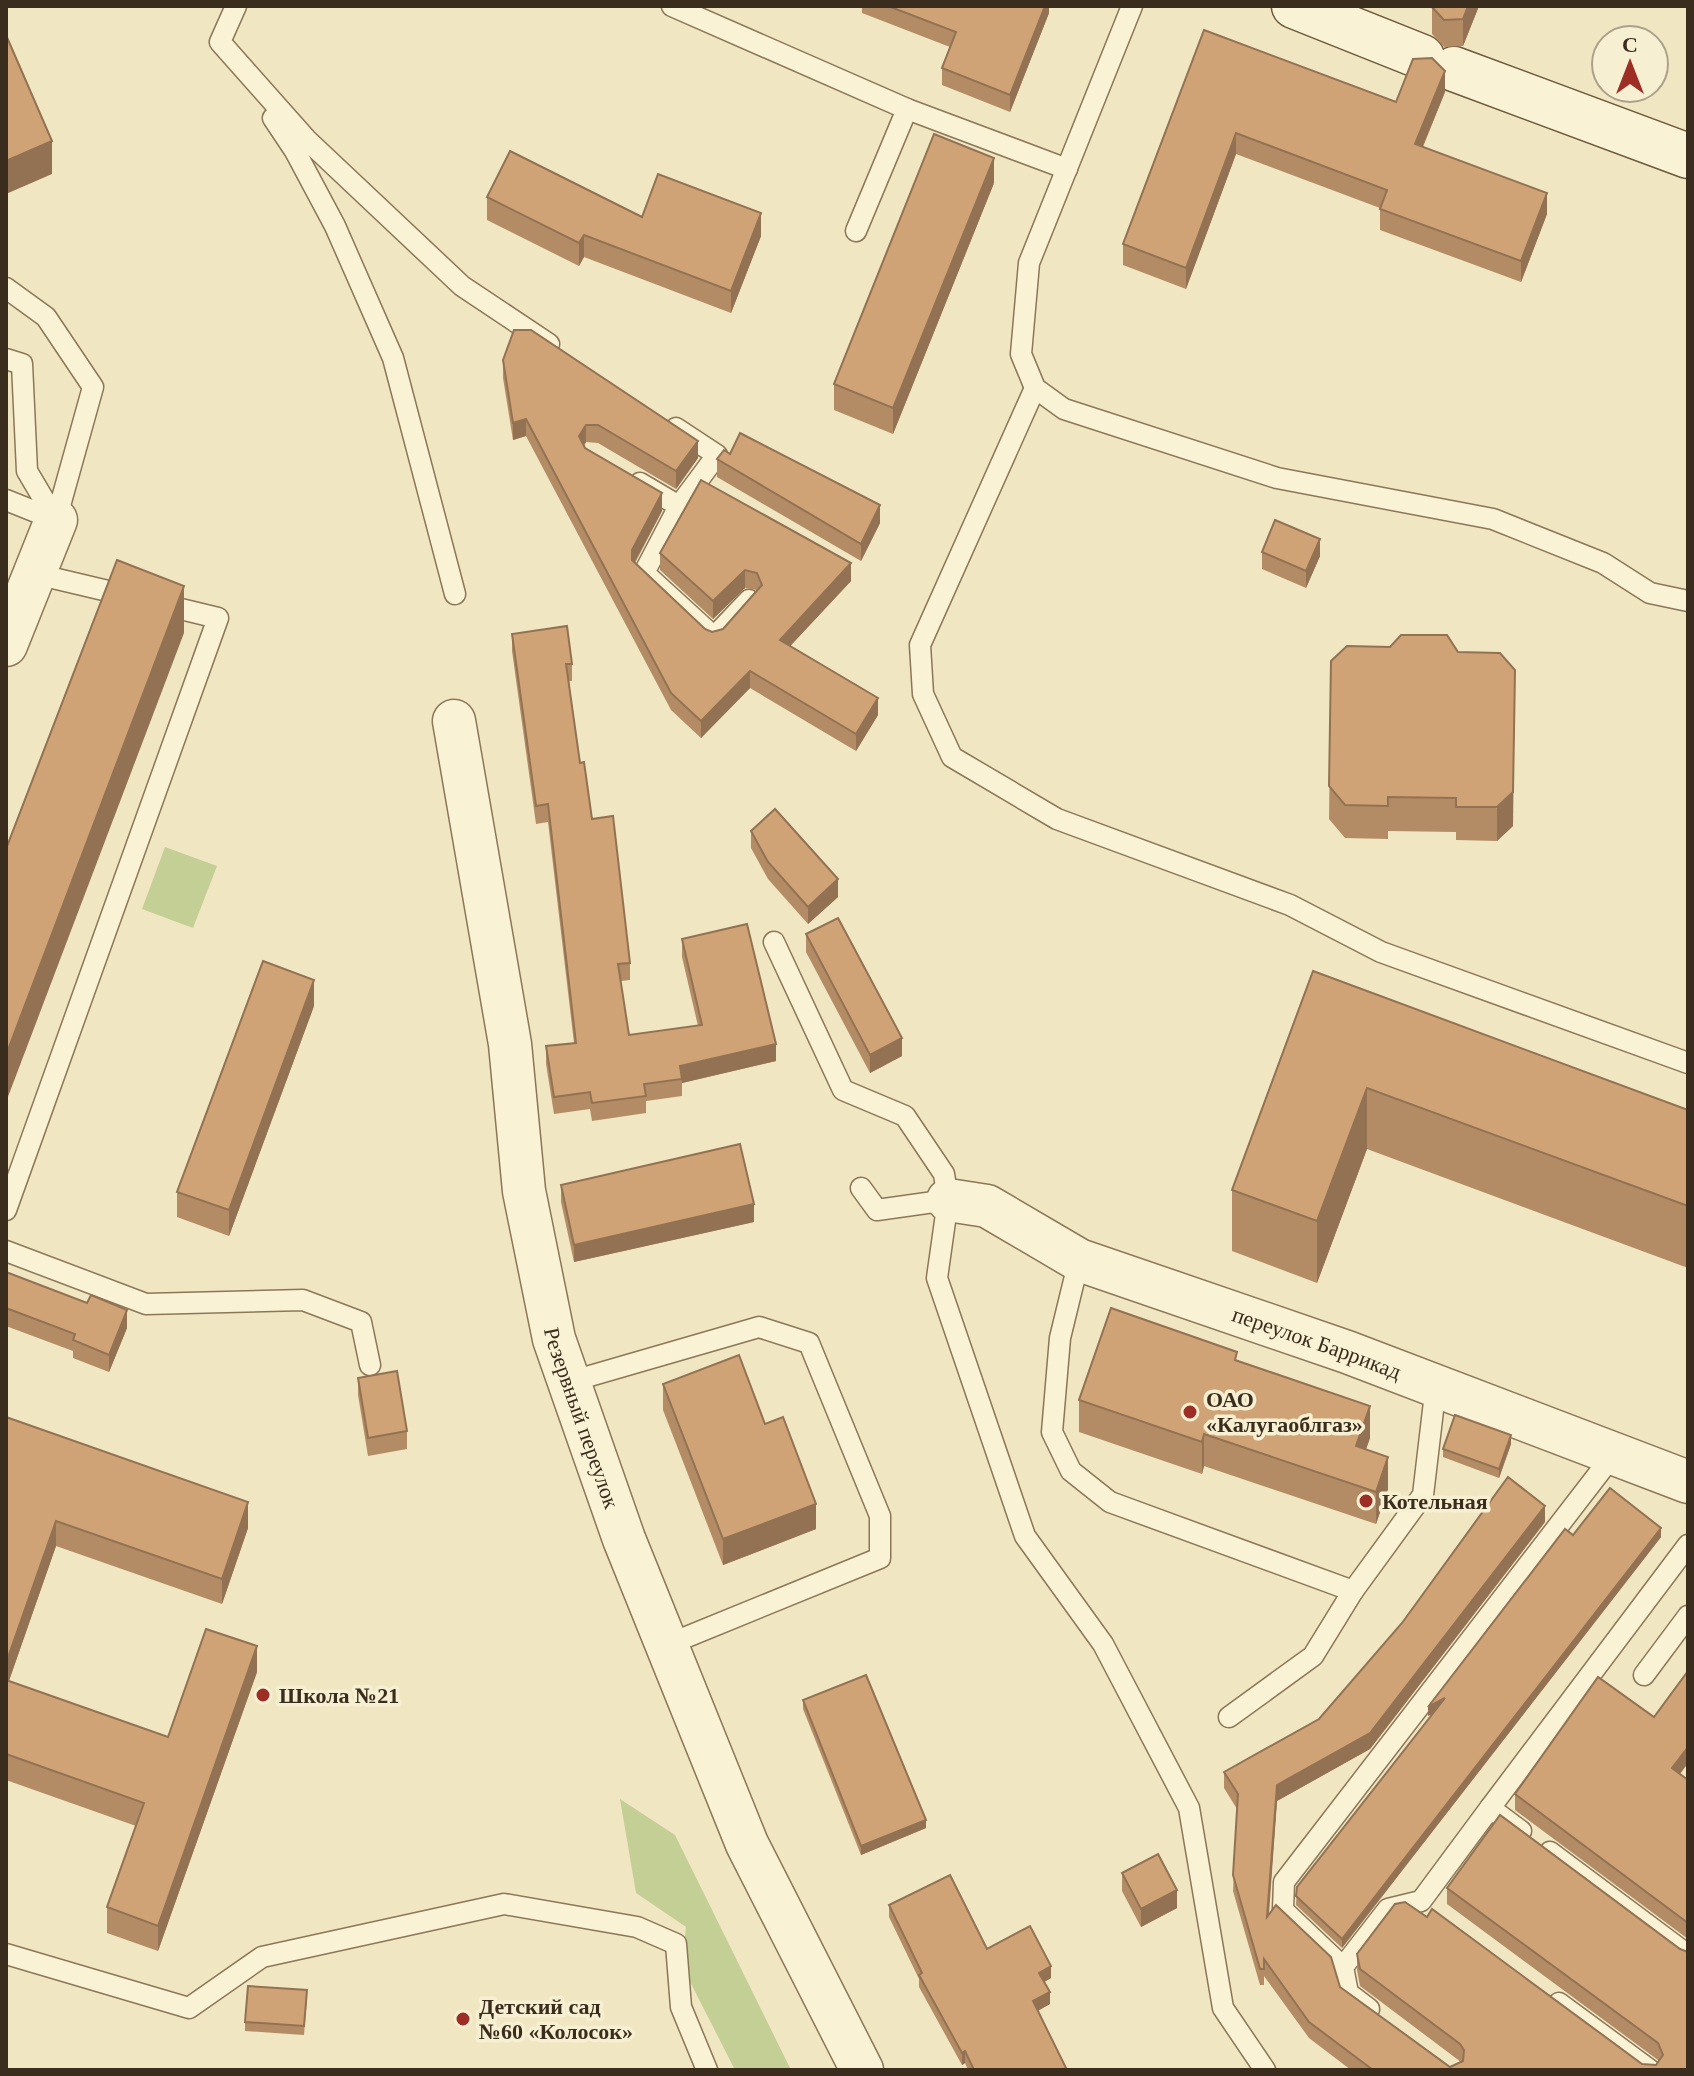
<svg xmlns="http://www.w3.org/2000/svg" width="1694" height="2076" font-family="'Times New Roman',serif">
<rect width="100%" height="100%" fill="#f0e6c2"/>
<g fill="#c3cf95">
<path d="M 165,847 L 217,866 L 193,928 L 142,909 Z"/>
<path d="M 620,1799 L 675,1835 L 791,2070 L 735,2070 L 682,1966 L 686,1927 L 636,1893 Z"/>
</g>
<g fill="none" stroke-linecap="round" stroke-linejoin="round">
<g stroke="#8b7758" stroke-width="23">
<g id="lane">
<path d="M 236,6 L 220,42 L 306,139 L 462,286 L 549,344"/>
<path d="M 672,6 L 907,109 L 1067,169"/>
<path d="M 1132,6 L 1029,263 L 1021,354 L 1035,388 L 1064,409 L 1277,478 L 1493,519 L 1603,563 L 1650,593 L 1688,601"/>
<path d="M 273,118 L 295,151 L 335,226 L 393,358 L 455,594"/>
<path d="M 856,231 L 907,109"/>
<path d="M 6,288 L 46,317 L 93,387 L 56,520 L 27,471 L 22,364 L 6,359"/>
<path d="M 1035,388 L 920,645 L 923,694 L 952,757 L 1057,819 L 1290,905 L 1381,952 L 1688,1063"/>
<path d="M 676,428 L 717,455 L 679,506"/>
<path d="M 640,483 L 679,506 L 644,573 L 714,637 L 749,600"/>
<path d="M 6,500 L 56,520"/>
<path d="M 36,574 L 129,596"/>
<path d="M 774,942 L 843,1090 L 905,1116 L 944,1174 L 948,1200"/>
<path d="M 861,1188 L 877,1210 L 948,1200 L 937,1278 L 1025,1536 L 1103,1644 L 1189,1808 L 1223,2008 L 1265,2070"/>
<path d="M 6,1210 L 218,618 L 160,604"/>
<path d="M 6,1251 L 146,1304 L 303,1300 L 361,1322 L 370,1365"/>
<path d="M 1079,1260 L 1060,1338 L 1052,1432 L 1071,1471 L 1110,1502 L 1353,1591 L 1423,1495 L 1436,1385"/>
<path d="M 569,1382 L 759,1327 L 809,1343 L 880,1516 L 880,1558 L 667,1645"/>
<path d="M 1644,1675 L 1688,1616"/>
<path d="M 1229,1717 L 1313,1656 L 1353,1591"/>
<path d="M 1521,1831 L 1490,1808 L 1688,1545"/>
<path d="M 1550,1852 L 1688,1955"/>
<path d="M 6,1954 L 189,2008 L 262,1957 L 504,1904 L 637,1927 L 676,1944 L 681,2007 L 707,2070"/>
<path d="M 1343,1967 L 1283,1910 L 1284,1882 L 1613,1455"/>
<path d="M 1559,2003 L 1650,2070"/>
<path d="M 1369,2009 L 1348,1993 L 1343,1967 L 1388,1909 L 1421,1901 L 1490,1808"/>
</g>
</g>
<g stroke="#8b7758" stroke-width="45">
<g id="street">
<path d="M 6,645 L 56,520"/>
<path id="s1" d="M 454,721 L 510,1044 L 524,1191 L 554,1339 L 624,1539 L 747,1844 L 862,2070"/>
<path id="s2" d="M 948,1200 L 987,1206 L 1079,1260 L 1347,1352 L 1688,1482"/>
</g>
</g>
<g stroke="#6c583b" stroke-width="47">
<g id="secondary">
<path d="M 1294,6 L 1422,57"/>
<path d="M 1454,69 L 1688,156"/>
</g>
</g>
<use href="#lane" stroke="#faf2d5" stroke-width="20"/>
<use href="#street" stroke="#faf2d5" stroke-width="42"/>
<use href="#secondary" stroke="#faf2d5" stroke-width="44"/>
</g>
<g fill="#b38c65">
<path d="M 862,6 L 1049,6 L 1049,13 L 1010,112 L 942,85 L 942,68 L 950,47 L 862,13 Z"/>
<path d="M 1432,6 L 1479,6 L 1463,46 L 1444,47 L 1432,34 Z"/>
<path d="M 1204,30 L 1396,102 L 1445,92 L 1423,147 L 1547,214 L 1521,282 L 1380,230 L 1380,208 L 1236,154 L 1186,289 L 1123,265 L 1123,244 Z"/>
<path d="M 994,183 L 893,434 L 834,410 L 834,384 Z"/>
<path d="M 487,197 L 642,217 L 761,236 L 731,313 L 584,257 L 579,266 L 487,220 Z"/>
<path d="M 503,360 L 698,458 L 676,489 L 598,443 L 586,442 L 584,446 L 662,511 L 635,563 L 705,629 L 712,632 L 723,629 L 757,590 L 745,588 L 713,619 L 660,570 L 660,553 L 851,581 L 790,646 L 878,715 L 856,751 L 750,688 L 701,738 L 671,710 L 526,436 L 513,440 L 503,378 Z"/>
<path d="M 730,454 L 880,523 L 861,561 L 717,477 L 717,459 Z"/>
<path d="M 1262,552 L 1320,556 L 1306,588 L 1262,569 Z"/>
<path d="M 512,634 L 572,664 L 572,681 L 569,681 L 580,763 L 592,819 L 630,963 L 630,980 L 621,981 L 629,1035 L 698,1026 L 682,957 L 682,939 L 776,1061 L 682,1083 L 682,1096 L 646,1101 L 646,1113 L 592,1121 L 590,1109 L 554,1114 L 546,1064 L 546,1046 L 574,1043 L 548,822 L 536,824 L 512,651 Z"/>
<path d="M 1347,646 L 1513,826 L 1497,841 L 1456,840 L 1456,832 L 1388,831 L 1388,839 L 1345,838 L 1329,819 L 1331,661 Z"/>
<path d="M 751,831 L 838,897 L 808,924 L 768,879 L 751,848 Z"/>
<path d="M 806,934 L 902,1056 L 870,1073 L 806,952 Z"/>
<path d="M 1313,971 L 1688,1110 L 1688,1268 L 1367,1149 L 1317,1283 L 1232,1251 L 1232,1190 Z"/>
<path d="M 314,1006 L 229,1236 L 177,1217 L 177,1192 Z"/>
<path d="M 561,1185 L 754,1222 L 574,1262 L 561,1202 Z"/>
<path d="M 6,1272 L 127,1328 L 109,1372 L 73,1358 L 73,1351 L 6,1326 Z"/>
<path d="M 1237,1361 L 1370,1438 L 1366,1449 L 1388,1489 L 1376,1524 L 1204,1466 L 1202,1474 L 1079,1432 L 1079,1400 Z"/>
<path d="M 358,1378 L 407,1431 L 407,1449 L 368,1456 L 358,1395 Z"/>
<path d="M 663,1384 L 765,1424 L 816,1529 L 723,1565 L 663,1410 Z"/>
<path d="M 6,1417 L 248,1528 L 222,1604 L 56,1546 L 9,1681 L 168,1737 L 257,1672 L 158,1951 L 107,1933 L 107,1907 L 136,1826 L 6,1780 Z"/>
<path d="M 1511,1444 L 1499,1478 L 1443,1457 L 1443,1449 Z"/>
<path d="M 1545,1522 L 1370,1749 L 1277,1801 L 1269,1915 L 1340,1987 L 1450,2067 L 1461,2062 L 1360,1986 L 1357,1970 L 1357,1954 L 1427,1917 L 1642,2064 L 1656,2065 L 1659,2061 L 1658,2060 L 1447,1904 L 1447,1888 L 1500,1815 L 1688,2070 L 1351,2070 L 1309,2038 L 1264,1976 L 1264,1985 L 1260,1985 L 1233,1891 L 1237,1809 L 1224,1788 L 1224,1772 L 1319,1719 Z"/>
<path d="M 1573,1535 L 1661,1537 L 1342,1948 L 1296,1905 L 1297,1887 L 1432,1714 L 1428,1716 Z"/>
<path d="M 1688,1671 L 1688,1763 L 1680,1774 L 1688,1780 L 1688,1939 L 1515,1810 L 1515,1794 L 1654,1717 Z"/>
<path d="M 803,1700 L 926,1828 L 861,1855 L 803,1709 Z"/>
<path d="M 1122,1873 L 1177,1908 L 1141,1927 L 1122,1891 Z"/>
<path d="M 889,1905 L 1051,1978 L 1044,1982 L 1050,2004 L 1038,2011 L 1067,2070 L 968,2070 L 965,2063 L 962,2065 L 919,1987 L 919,1979 L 889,1917 Z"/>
<path d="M 307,1999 L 304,2035 L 245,2031 L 245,2022 Z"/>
</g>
<g fill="#927253">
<path d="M 1045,6 L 1049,6 L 1049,13 L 1010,112 L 1010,95 Z"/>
<path d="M 1468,6 L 1479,6 L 1463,46 L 1463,19 Z"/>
<path d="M 1445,71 L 1445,92 L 1415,165 L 1415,144 Z"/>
<path d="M 1236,133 L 1236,154 L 1186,289 L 1186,268 Z"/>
<path d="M 52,141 L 52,174 L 6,194 L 6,161 Z"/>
<path d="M 994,158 L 994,183 L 893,434 L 893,408 Z"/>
<path d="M 1547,193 L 1547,214 L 1521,282 L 1521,261 Z"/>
<path d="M 761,213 L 761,236 L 731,313 L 731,291 Z"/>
<path d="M 584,235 L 584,257 L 579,266 L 579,243 Z"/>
<path d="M 526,419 L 526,436 L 513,440 L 513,423 Z"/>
<path d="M 586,425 L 586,442 L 579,453 L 579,436 Z"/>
<path d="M 698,441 L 698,458 L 676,489 L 676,471 Z"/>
<path d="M 662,493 L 662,511 L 632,567 L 632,577 L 632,550 Z"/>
<path d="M 880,505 L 880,523 L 861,561 L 861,544 Z"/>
<path d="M 1320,539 L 1320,556 L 1306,588 L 1306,571 Z"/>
<path d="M 851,563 L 851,581 L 780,657 L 780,640 Z"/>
<path d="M 745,570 L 745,588 L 713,619 L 713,601 Z"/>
<path d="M 184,586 L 184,633 L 6,1102 L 6,1055 Z"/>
<path d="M 1515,670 L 1513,826 L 1497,841 L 1497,807 Z"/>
<path d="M 750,671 L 750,688 L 701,738 L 701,721 Z"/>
<path d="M 878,698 L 878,715 L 856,751 L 856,734 Z"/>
<path d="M 838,879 L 838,897 L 808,924 L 808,907 Z"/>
<path d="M 314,980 L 314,1006 L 229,1236 L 229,1210 Z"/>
<path d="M 902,1038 L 902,1056 L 870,1073 L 870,1055 Z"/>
<path d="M 776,1044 L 776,1061 L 682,1083 L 680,1066 Z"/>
<path d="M 1367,1088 L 1367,1149 L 1317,1283 L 1317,1221 Z"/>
<path d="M 754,1204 L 754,1222 L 574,1262 L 574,1245 Z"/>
<path d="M 127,1310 L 127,1328 L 109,1372 L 109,1355 Z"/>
<path d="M 1370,1406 L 1370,1438 L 1356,1478 L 1356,1446 Z"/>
<path d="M 1204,1434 L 1204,1466 L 1202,1474 L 1202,1442 Z"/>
<path d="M 1511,1435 L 1511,1444 L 1499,1478 L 1499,1469 Z"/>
<path d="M 1388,1457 L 1388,1489 L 1376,1524 L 1376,1492 Z"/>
<path d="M 248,1502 L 248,1528 L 222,1604 L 222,1579 Z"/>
<path d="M 816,1504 L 816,1529 L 723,1565 L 723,1539 Z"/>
<path d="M 1545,1506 L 1545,1522 L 1370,1749 L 1277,1801 L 1267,1933 L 1267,1917 L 1277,1785 Z"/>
<path d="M 56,1521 L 56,1546 L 6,1689 L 6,1663 Z"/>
<path d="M 1661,1528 L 1661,1537 L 1342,1948 L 1342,1939 Z"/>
<path d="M 257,1646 L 257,1672 L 158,1951 L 158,1926 Z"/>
<path d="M 1445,1698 L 1445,1707 L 1428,1716 L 1428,1707 Z"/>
<path d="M 1688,1747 L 1688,1763 L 1672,1784 L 1672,1768 Z"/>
<path d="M 926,1820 L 926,1828 L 861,1855 L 861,1846 Z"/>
<path d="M 1177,1890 L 1177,1908 L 1141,1927 L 1141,1909 Z"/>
<path d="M 1051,1966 L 1051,1978 L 1039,1985 L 1039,1973 Z"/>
<path d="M 1050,1992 L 1050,2004 L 1033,2013 L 1033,2001 Z"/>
<path d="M 965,2051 L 965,2063 L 962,2065 L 962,2053 Z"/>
</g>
<g fill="#d0a376" stroke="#927253" stroke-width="2">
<path d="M 888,6 L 1045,6 L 1010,95 L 942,68 L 956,32 Z"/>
<path d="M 1432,6 L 1468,6 L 1463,19 L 1444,20 L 1432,7 Z"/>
<path d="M 1204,30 L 1396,102 L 1413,59 L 1432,58 L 1445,71 L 1415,144 L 1547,193 L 1521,261 L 1380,209 L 1387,190 L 1236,133 L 1186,268 L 1123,244 Z"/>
<path d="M 6,35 L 52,141 L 6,161 Z"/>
<path d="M 934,134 L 994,158 L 893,408 L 834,384 Z"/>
<path d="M 510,151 L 642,217 L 658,174 L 761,213 L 731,291 L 584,235 L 579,243 L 487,197 Z"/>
<path d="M 514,330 L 531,330 L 698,441 L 676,471 L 598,425 L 586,425 L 579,436 L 585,448 L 662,493 L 632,550 L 632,560 L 705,629 L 712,632 L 723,629 L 762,585 L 757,573 L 745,570 L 713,601 L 660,553 L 701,480 L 851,563 L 780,640 L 878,698 L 856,734 L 750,671 L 701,721 L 671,693 L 526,419 L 513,423 L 503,360 Z"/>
<path d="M 740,433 L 880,505 L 861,544 L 717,459 L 724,450 L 730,454 Z"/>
<path d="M 1275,520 L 1320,539 L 1306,571 L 1262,552 Z"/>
<path d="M 117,560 L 184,586 L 6,1055 L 6,849 Z"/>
<path d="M 567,626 L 572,664 L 566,664 L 580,763 L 584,762 L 592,819 L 613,816 L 630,963 L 618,964 L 629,1035 L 702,1025 L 682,939 L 747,924 L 776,1044 L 680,1066 L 682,1079 L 644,1084 L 646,1096 L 592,1103 L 590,1092 L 554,1097 L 546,1046 L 576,1043 L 548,804 L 536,806 L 512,634 Z"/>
<path d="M 1401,635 L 1447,635 L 1458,652 L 1500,653 L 1515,670 L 1513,792 L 1497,807 L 1456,807 L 1456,798 L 1388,797 L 1388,806 L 1345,805 L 1329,786 L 1331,661 L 1347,646 L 1390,647 Z"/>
<path d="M 775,809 L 838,879 L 808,907 L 768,862 L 751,831 Z"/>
<path d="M 838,918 L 902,1038 L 870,1055 L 806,934 Z"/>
<path d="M 263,961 L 314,980 L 229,1210 L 177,1192 Z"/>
<path d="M 1313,971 L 1688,1110 L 1688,1206 L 1367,1088 L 1317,1221 L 1232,1190 Z"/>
<path d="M 740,1144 L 754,1204 L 574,1245 L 561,1185 Z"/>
<path d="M 6,1272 L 87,1303 L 91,1295 L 127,1310 L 109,1355 L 73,1340 L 75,1334 L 6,1308 Z"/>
<path d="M 1111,1308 L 1237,1352 L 1235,1360 L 1370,1406 L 1356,1446 L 1388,1457 L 1376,1492 L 1204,1434 L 1202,1442 L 1079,1400 Z"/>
<path d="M 739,1355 L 765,1424 L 783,1417 L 816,1504 L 723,1539 L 663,1384 Z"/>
<path d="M 397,1371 L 407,1431 L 368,1438 L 358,1378 Z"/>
<path d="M 1455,1415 L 1511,1435 L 1499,1469 L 1443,1449 Z"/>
<path d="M 6,1417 L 248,1502 L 222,1579 L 56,1521 L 6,1663 Z"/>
<path d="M 1508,1477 L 1545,1506 L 1370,1733 L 1277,1785 L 1267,1917 L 1276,1905 L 1331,1957 L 1340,1987 L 1450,2067 L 1463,2061 L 1464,2050 L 1460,2044 L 1360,1969 L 1357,1954 L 1395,1904 L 1405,1902 L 1427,1917 L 1432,1909 L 1642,2064 L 1656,2065 L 1663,2055 L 1658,2043 L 1447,1888 L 1500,1815 L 1680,1949 L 1688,1952 L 1688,2070 L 1373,2070 L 1309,2022 L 1264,1959 L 1264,1969 L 1260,1969 L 1233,1875 L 1238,1794 L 1224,1772 L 1319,1719 L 1402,1623 Z"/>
<path d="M 1610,1488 L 1661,1528 L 1342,1939 L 1296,1896 L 1297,1887 L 1445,1698 L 1428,1707 L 1565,1529 L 1573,1535 Z"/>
<path d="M 206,1629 L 257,1646 L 158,1926 L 107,1907 L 144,1803 L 6,1754 L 6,1680 L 168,1737 Z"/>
<path d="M 1688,1671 L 1688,1747 L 1672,1768 L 1688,1780 L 1688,1923 L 1515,1794 L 1598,1677 L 1654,1717 Z"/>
<path d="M 866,1675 L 926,1820 L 861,1846 L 803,1700 Z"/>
<path d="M 1158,1854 L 1177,1890 L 1141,1909 L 1122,1873 Z"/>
<path d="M 950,1875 L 987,1949 L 1030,1926 L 1051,1966 L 1039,1973 L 1050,1992 L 1033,2001 L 1067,2070 L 974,2070 L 965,2051 L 962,2053 L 919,1975 L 922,1973 L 889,1905 Z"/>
<path d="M 248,1986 L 307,1990 L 304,2026 L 245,2022 Z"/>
</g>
<g fill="#9c2e25" stroke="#f7efd2" stroke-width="3">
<circle cx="1190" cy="1412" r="8"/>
<circle cx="1366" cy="1501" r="8"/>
<circle cx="263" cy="1695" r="8"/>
<circle cx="463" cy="2019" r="8"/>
</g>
<g text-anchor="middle" stroke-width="7" stroke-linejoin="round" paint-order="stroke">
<g font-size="22" fill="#3a2d1d" stroke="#f7efd2">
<text dy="8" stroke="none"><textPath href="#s2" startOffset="398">переулок Баррикад</textPath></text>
<text dy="8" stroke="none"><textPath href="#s1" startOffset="710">Резервный переулок</textPath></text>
</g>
<g font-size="22" font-weight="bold" fill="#3a2d1d" stroke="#f7efd2" text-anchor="start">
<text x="1206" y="1407">ОАО<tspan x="1206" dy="25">«Калугаоблгаз»</tspan></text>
<text x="1382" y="1509">Котельная</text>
<text x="279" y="1703">Школа №21</text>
<text x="479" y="2014">Детский сад<tspan x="479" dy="25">№60 «Колосок»</tspan></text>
</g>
</g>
<rect width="1694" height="2076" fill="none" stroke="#3a2d1d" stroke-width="16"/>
<g transform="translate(1630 64)"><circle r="38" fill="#f7efd2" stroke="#aba18a" stroke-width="2"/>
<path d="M0-6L14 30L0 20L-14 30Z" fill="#9c2e25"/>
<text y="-12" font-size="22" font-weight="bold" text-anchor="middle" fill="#3a2d1d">С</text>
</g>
</svg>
